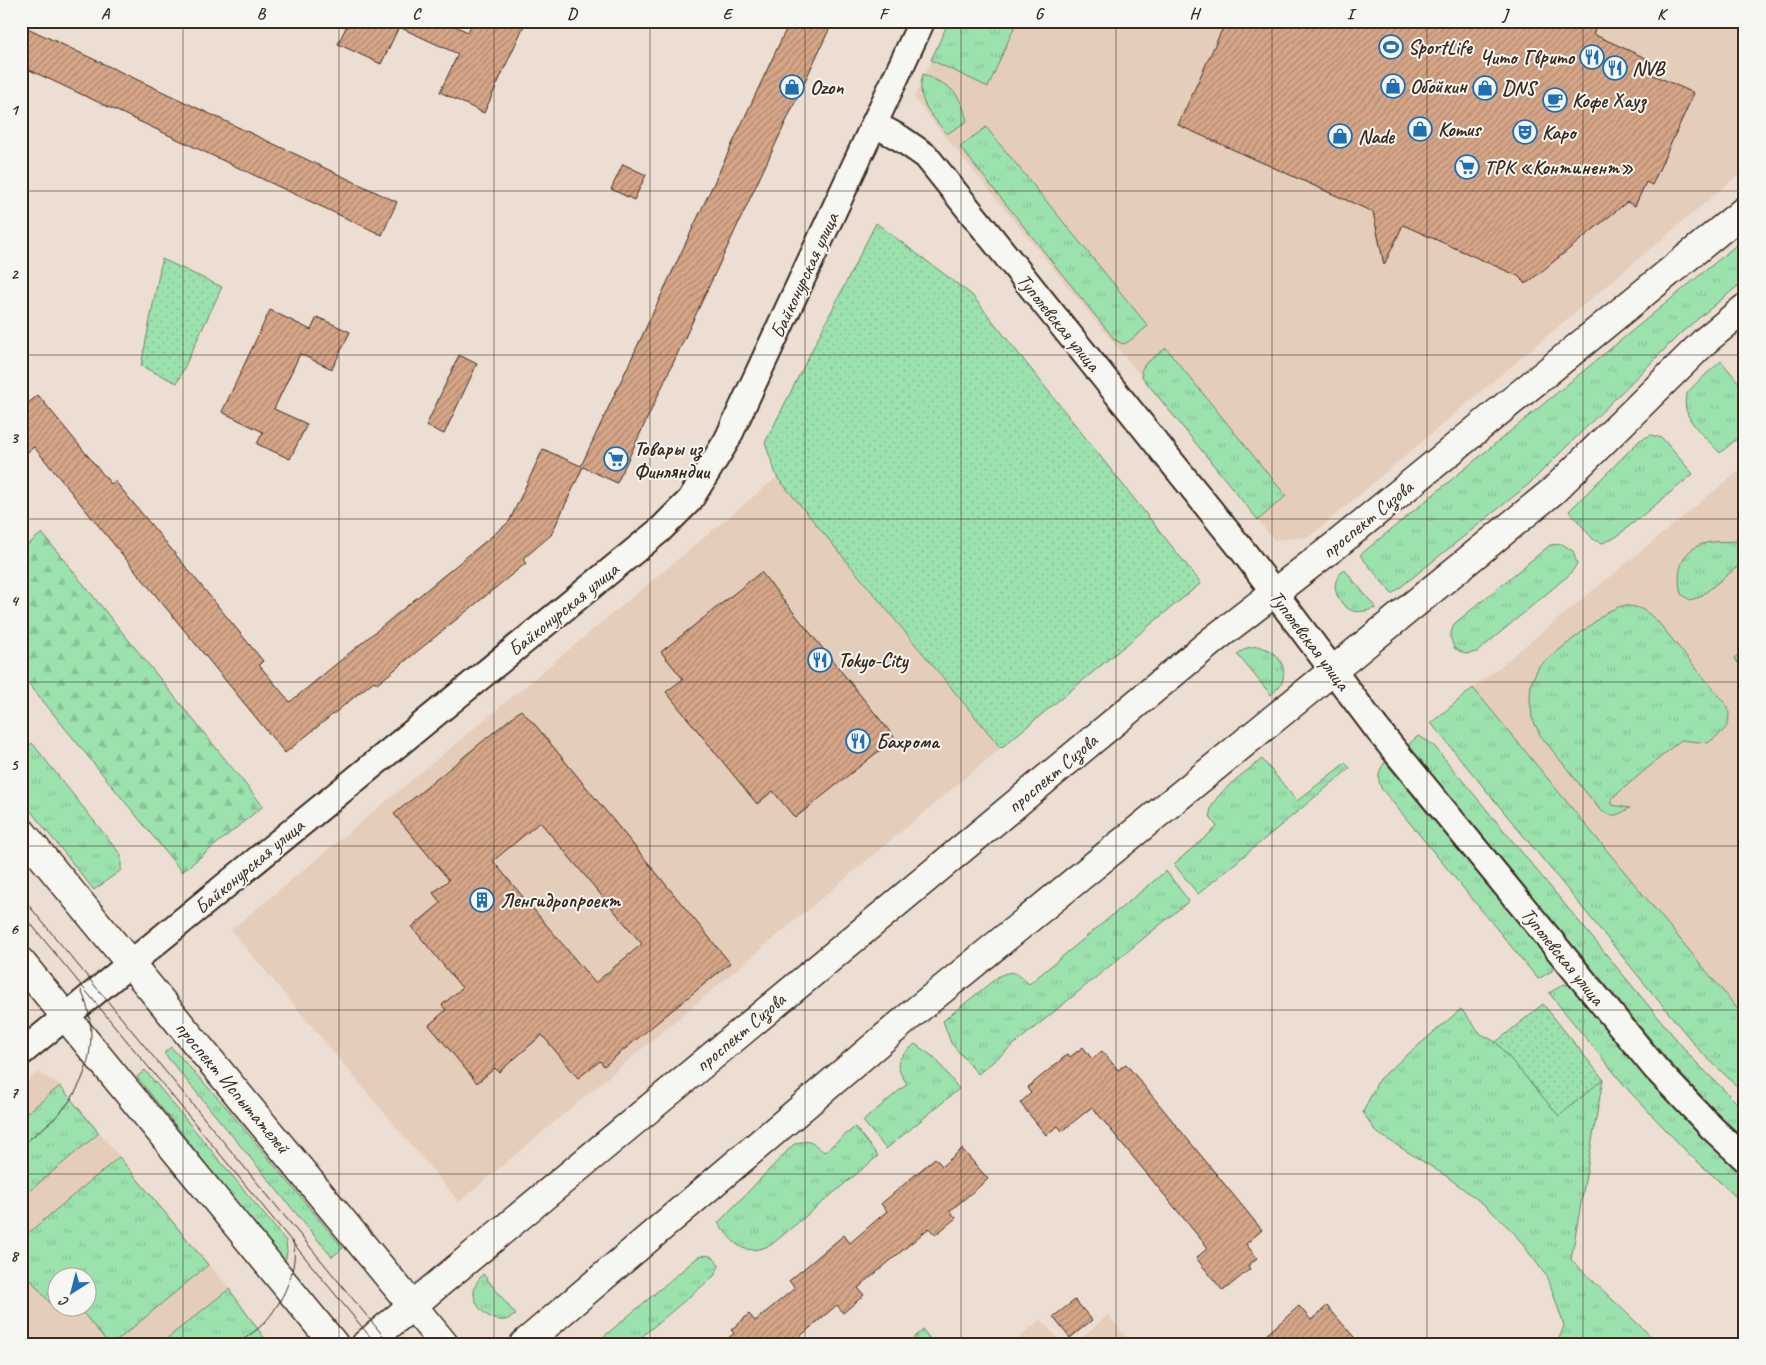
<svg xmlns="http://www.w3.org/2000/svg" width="1766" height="1365" font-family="Caveat,sans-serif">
<defs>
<pattern id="grass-tufts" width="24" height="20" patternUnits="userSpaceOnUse" patternTransform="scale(1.25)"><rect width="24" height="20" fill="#9be2af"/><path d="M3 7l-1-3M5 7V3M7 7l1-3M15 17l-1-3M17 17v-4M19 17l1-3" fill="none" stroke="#86c296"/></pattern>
<pattern id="forest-firs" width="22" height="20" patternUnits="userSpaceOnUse" patternTransform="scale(1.25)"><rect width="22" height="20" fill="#9be2af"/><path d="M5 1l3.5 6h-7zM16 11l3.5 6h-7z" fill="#86c296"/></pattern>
<pattern id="park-dots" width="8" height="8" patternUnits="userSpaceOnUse" patternTransform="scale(1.25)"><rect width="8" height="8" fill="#9be2af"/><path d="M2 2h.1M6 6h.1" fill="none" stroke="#86c296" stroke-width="1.8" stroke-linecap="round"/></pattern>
<pattern id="building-hatch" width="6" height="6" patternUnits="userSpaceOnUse" patternTransform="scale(1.25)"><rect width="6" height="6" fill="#d6a688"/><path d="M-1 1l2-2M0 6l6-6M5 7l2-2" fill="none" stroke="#af876f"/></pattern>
</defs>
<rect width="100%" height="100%" fill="#ecded2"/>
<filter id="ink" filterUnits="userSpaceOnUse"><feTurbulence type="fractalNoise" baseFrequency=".02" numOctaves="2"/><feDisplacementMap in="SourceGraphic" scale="10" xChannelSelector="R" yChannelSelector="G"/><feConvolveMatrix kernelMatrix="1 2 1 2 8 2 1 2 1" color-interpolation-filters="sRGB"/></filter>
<g filter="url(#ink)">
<g fill="#e5cdbc" fill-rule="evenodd">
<path d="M 950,21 L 1745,21 L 1745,169 L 1309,537 L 1274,540 L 914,98 Z"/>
<path d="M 1745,466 L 1745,1094 L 1699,1050 L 1431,723 Z"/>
<path d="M 777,477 L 1001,748 L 459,1202 L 231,930 Z"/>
<path d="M 38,1072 L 60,1085 L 228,1287 L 265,1337 L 264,1344 L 21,1344 L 21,1085 ZM 58,1278 L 88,1278 L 88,1308 L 58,1308 Z"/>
<path d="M 1108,1315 L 1132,1344 L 1074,1344 Z"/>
<path d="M 1041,1319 L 1062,1344 L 1012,1344 Z"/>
</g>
<g fill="url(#grass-tufts)" stroke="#6b8666">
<path d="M 949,21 L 1017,21 L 988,87 L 931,60 Z"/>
<path d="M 923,74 C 951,87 959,89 967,121 L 947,134 C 931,114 915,101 923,74 Z"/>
<path d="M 986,127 L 1148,326 L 1128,342 L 1123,344 L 1115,340 L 960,147 Z"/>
<path d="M 1745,238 L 1745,280 L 1682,332 L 1529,484 L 1392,594 L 1360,555 Z"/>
<path d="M 1166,348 L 1286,496 L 1258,520 L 1143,378 L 1141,371 L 1145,364 Z"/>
<path d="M 1721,361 L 1745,390 L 1745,432 L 1720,453 C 1706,437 1678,417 1687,394 C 1690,387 1714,368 1721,361 Z"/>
<path d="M 1651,435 L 1662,438 L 1693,474 L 1616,537 L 1603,543 L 1594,540 L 1569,511 L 1640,440 Z"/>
<path d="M 1736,541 L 1745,544 L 1745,576 L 1737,567 L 1700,597 L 1690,600 L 1681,594 C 1675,569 1683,545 1712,542 C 1720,541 1728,542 1736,541 Z"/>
<path d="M 1562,544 L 1573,551 L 1577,564 L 1570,574 L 1477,652 L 1465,654 L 1454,648 L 1450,636 L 1454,624 L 1550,545 Z"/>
<path d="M 1344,569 L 1376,608 C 1368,610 1361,613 1353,611 C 1341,607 1331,590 1337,579 C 1338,575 1342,572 1344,569 Z"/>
<path d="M 1621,606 C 1639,605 1645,610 1658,622 L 1728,707 C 1732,728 1723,731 1708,743 L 1681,740 L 1612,798 L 1612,805 L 1630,808 C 1616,816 1615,818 1600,810 L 1540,735 L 1532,718 L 1530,699 L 1531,683 L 1539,666 L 1607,612 Z"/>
<path d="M 1258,646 C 1272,650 1287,660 1283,679 C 1282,685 1275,691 1271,695 L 1237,654 L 1247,648 Z"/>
<path d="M 1745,649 L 1745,667 L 1738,663 L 1734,658 Z"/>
<path d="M 1473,688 L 1745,1018 L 1745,1094 L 1699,1050 L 1431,723 Z"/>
<path d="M 1418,736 L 1426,740 L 1434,746 L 1691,1057 L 1745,1111 L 1745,1139 L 1722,1118 L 1667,1059 L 1408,745 Z"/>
<path d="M 32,743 L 121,855 L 121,870 L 94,890 L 21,799 L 21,752 Z"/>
<path d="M 1262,759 L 1297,801 L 1345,763 L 1350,768 L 1198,894 L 1174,864 L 1217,827 C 1215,823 1210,819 1210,814 C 1209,796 1249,770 1262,759 Z"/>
<path d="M 1385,762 L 1554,966 L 1552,971 L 1538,979 L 1381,788 C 1377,777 1378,772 1385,762 Z"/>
<path d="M 1166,871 L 1189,901 L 978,1074 L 951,1043 L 943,1021 L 999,976 C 1014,969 1017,973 1029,984 Z"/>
<path d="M 1564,984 L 1569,985 L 1646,1078 L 1702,1137 L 1745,1177 L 1745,1205 L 1686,1151 L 1630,1092 L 1549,993 Z"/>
<path d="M 1461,1009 L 1481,1034 L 1496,1042 L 1559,1115 L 1603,1079 L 1571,1260 L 1659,1344 L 1557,1344 L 1564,1326 L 1548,1278 L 1514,1233 L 1486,1206 L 1446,1176 L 1376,1132 L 1363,1112 L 1379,1079 Z"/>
<path d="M 915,1044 L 935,1058 L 959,1089 L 886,1149 L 863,1121 L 907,1084 C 893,1063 896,1060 915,1044 Z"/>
<path d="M 171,1047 L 226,1107 L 343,1248 L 332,1257 L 164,1053 Z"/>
<path d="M 145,1070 L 286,1241 L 287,1252 L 285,1263 L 137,1077 Z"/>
<path d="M 60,1086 L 99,1133 L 21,1198 L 21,1103 L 28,1112 Z"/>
<path d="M 855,1127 L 878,1156 L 771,1245 C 742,1257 736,1245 718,1223 L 793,1145 C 808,1138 812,1142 824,1152 Z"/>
<path d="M 119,1157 L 208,1265 L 113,1344 L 109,1344 L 79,1308 L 88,1308 L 88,1278 L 58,1278 L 57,1297 L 50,1303 L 21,1268 L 21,1239 Z"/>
<path d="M 705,1255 C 713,1256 716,1259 719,1266 L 714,1276 L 633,1344 L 595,1344 L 698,1257 Z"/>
<path d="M 483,1274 L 516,1315 C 513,1316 509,1319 505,1320 C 490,1322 473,1307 474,1291 C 475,1284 479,1279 483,1274 Z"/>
<path d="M 229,1289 L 264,1338 L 263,1344 L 160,1344 Z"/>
</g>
<path fill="url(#forest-firs)" stroke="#6b8666" d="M 42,533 L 263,806 L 182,872 L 21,674 L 21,550 Z"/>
<g fill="url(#park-dots)" stroke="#6b8666">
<path d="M 876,223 L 972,295 L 1201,583 L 1001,748 L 777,477 L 765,443 Z"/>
<path d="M 162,259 L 222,287 L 177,383 L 141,366 Z"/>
<path d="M 1543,1004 L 1603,1079 L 1559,1116 L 1496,1042 Z"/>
<path d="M 923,1330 L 934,1344 L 907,1344 Z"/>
</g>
<g fill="url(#building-hatch)" stroke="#3b2a1e" fill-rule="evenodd">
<path d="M 349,21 L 444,21 L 468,32 L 473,21 L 526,21 L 484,113 L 440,92 L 458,54 L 399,27 L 381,64 L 338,44 Z"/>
<path d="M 790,21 L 833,21 L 617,483 L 583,467 L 551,535 L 523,559 L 526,563 L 377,684 L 374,681 L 285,753 L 34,447 L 21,457 L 21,409 L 38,395 L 111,484 L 115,481 L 167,544 L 263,661 L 259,665 L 290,702 L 509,522 L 543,449 L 581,466 Z"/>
<path d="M 1226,21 L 1599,21 L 1593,34 L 1652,61 L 1647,72 L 1694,93 L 1652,185 L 1646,182 L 1635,206 L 1627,202 L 1526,284 L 1518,276 L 1403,225 L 1384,265 L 1373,212 L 1178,125 Z"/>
<path d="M 21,25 L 397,202 L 382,235 L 21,66 Z"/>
<path d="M 623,164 L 646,175 L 634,200 L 611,189 Z"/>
<path d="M 270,310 L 311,330 L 317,317 L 350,332 L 332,369 L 300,354 L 274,409 L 307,424 L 290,459 L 257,444 L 263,432 L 222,412 Z"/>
<path d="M 459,355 L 477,364 L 444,434 L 426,426 Z"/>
<path d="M 761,572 L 895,738 L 795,818 L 773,791 L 757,804 L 666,692 L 683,679 L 661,652 Z"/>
<path d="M 521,710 L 537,727 L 730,963 L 604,1066 L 600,1061 L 578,1078 L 542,1035 L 499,1072 L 495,1068 L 477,1083 L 429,1025 L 446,1010 L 442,1005 L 462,988 L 412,927 L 441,903 L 433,893 L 449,880 L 394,814 ZM 540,822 L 642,944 L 595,983 L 493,861 Z"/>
<path d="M 1083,1047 L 1092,1059 L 1102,1051 L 1118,1070 L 1126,1064 L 1262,1230 L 1246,1244 L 1257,1258 L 1248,1266 L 1250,1269 L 1223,1291 L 1196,1258 L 1208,1248 L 1092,1107 L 1062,1131 L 1058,1126 L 1046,1135 L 1020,1103 L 1031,1093 L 1027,1088 L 1068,1054 L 1070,1057 Z"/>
<path d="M 962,1149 L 988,1179 L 950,1211 L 956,1218 L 935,1235 L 929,1228 L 858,1288 L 864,1295 L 843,1313 L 837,1305 L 791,1344 L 722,1344 L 734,1333 L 731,1330 L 749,1314 L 755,1321 L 795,1288 L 789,1281 L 844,1235 L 850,1243 L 887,1211 L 881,1204 L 935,1158 L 942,1166 Z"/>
<path d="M 1075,1300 L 1092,1320 L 1070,1338 L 1053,1317 Z"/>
<path d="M 1299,1306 L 1311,1320 L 1327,1306 L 1360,1344 L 1256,1344 Z"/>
</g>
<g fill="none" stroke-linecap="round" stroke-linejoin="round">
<g stroke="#3b2a1e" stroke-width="29">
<g id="street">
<path d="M 874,124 L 900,138 L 926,156 L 1243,551 L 1377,729 L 1656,1069 L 1712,1128 L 1745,1159"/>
<path d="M 21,1053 L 660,530 L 690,500 L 727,440 L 922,21"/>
</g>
</g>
<g stroke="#3b2a1e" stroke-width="31">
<g id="secondary">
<path d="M 21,831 L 444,1344"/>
<path d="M 21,962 L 334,1344"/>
<path d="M 366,1344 L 1213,640 L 1336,545 L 1745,210"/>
<path d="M 524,1344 L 917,1010 L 1553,491 L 1706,340 L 1745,308"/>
</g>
</g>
<use href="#street" stroke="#f6f6f2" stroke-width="25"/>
<use href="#secondary" stroke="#f6f6f2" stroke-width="28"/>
<g stroke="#3b2a1e" stroke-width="1">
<path d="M 21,896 L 390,1344"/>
<path d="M 21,912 L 376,1344"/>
<path d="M 21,1146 C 36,1133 53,1122 65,1107 C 92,1074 99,1028 81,990"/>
<path d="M 238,1344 C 246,1337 256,1331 263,1324 C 281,1306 300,1267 293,1241"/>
</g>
</g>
</g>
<path fill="none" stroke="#3b2a1e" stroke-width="1" stroke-opacity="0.55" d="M 183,21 L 183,1344M 339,21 L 339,1344M 494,21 L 494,1344M 650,21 L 650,1344M 805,21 L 805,1344M 961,21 L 961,1344M 1116,21 L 1116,1344M 1272,21 L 1272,1344M 1427,21 L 1427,1344M 1583,21 L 1583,1344M 21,191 L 1745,191M 21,355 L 1745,355M 21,519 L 1745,519M 21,682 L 1745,682M 21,846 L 1745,846M 21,1010 L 1745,1010M 21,1174 L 1745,1174"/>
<defs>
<g id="stadium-ring" transform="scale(1.25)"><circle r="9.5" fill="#f6f6f2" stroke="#1f6fb2" stroke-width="1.5"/><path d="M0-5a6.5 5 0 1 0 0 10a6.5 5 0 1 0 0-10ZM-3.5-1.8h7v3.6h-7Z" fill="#1f6fb2"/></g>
<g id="restaurant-ring" transform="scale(1.25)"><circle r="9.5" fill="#f6f6f2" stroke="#1f6fb2" stroke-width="1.5"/><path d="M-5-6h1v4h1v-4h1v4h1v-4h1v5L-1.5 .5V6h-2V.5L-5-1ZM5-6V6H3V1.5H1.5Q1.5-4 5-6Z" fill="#1f6fb2"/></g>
<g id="shop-ring" transform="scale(1.25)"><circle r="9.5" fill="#f6f6f2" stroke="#1f6fb2" stroke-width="1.5"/><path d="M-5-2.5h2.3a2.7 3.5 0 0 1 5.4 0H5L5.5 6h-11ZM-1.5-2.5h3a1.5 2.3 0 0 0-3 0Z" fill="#1f6fb2"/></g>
<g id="cafe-ring" transform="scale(1.25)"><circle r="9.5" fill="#f6f6f2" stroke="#1f6fb2" stroke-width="1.5"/><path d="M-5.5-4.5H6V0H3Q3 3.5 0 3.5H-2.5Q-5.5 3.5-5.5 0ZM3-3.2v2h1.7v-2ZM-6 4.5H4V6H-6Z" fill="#1f6fb2"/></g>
<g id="theatre-ring" transform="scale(1.25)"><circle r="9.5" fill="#f6f6f2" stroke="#1f6fb2" stroke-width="1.5"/><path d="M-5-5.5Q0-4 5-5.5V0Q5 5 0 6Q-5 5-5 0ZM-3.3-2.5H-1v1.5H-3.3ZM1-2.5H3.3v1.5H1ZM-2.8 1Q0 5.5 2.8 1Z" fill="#1f6fb2"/></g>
<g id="supermarket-ring" transform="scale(1.25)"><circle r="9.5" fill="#f6f6f2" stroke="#1f6fb2" stroke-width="1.5"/><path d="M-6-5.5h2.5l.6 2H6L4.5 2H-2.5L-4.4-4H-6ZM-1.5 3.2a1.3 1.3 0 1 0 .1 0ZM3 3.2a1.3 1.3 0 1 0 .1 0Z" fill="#1f6fb2"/></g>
<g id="building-ring" transform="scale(1.25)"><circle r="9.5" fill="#f6f6f2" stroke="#1f6fb2" stroke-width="1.5"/><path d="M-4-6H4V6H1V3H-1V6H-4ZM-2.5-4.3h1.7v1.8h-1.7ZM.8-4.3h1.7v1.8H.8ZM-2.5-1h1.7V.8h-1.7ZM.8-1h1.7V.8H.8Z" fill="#1f6fb2"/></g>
</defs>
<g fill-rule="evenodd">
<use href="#stadium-ring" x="1391" y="47"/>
<use href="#restaurant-ring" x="1592" y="57"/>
<use href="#restaurant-ring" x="1615" y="68"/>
<use href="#shop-ring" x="1393" y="86"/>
<use href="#shop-ring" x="792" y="87"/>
<use href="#shop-ring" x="1485" y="88"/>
<use href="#cafe-ring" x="1555" y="100"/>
<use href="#shop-ring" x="1420" y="129"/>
<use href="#theatre-ring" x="1525" y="132"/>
<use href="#shop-ring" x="1340" y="136"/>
<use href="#supermarket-ring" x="1467" y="167"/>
<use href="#supermarket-ring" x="616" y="459"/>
<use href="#restaurant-ring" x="820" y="660"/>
<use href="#restaurant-ring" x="858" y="741"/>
<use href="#building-ring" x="482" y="900"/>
</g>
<g text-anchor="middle" stroke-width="4" stroke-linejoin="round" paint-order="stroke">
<g font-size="20" font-weight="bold" fill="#3b2a1e" stroke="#f6f6f2" text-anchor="start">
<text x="1408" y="54">SportLife</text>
<text x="1574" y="64" text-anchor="end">Чито Гврито</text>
<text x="1632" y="75">NVB</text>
<text x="1410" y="93">Обойкин</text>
<text x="810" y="94">Ozon</text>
<text x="1502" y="95">DNS</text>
<text x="1572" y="107">Кофе Хауз</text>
<text x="1438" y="136">Komus</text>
<text x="1542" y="139">Каро</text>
<text x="1358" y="143">Nade</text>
<text x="1484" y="174">ТРК «Континент»</text>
<text x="634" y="455">Товары из<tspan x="634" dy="23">Финляндии</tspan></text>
<text x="838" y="667">Tokyo-City</text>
<text x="876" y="748">Бахрома</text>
<text x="500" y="907">Ленгидропроект</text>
</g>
<g font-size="20" fill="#3b2a1e" stroke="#f6f6f2">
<text transform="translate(804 275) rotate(-65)" y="7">Байконурская улица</text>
<text transform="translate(1059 322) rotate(51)" y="7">Туполевская улица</text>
<text transform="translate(1367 519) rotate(-39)" y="7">проспект Сизова</text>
<text transform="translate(563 609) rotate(-39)" y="7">Байконурская улица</text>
<text transform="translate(1310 640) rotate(53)" y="7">Туполевская улица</text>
<text transform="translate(1052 773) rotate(-40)" y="7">проспект Сизова</text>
<text transform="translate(249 866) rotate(-40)" y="7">Байконурская улица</text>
<text transform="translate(1563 956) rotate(51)" y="7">Туполевская улица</text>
<text transform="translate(740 1032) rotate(-40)" y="7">проспект Сизова</text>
<text transform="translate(233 1087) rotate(50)" y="7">проспект Испытателей</text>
</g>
</g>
<rect width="1766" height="1365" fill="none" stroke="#f6f6f2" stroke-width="55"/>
<g transform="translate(72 1292) rotate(216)"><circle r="24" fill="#f6f6f2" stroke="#aba49d"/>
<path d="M0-4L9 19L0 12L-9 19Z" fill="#1f6fb2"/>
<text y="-8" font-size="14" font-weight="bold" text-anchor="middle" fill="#3b2a1e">С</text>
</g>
<rect x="28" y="28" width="1710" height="1310" fill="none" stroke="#3b2a1e" stroke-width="2"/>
<g font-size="16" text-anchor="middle" font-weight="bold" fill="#3b2a1e">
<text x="105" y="19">A</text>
<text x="261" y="19">B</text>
<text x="416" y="19">C</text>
<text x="572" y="19">D</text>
<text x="727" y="19">E</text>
<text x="883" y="19">F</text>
<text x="1039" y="19">G</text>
<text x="1194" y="19">H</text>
<text x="1350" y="19">I</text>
<text x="1505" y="19">J</text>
<text x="1661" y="19">K</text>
<text x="14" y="115">1</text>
<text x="14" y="279">2</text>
<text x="14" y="443">3</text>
<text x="14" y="606">4</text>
<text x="14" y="770">5</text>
<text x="14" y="934">6</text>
<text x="14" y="1098">7</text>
<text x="14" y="1261">8</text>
</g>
</svg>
